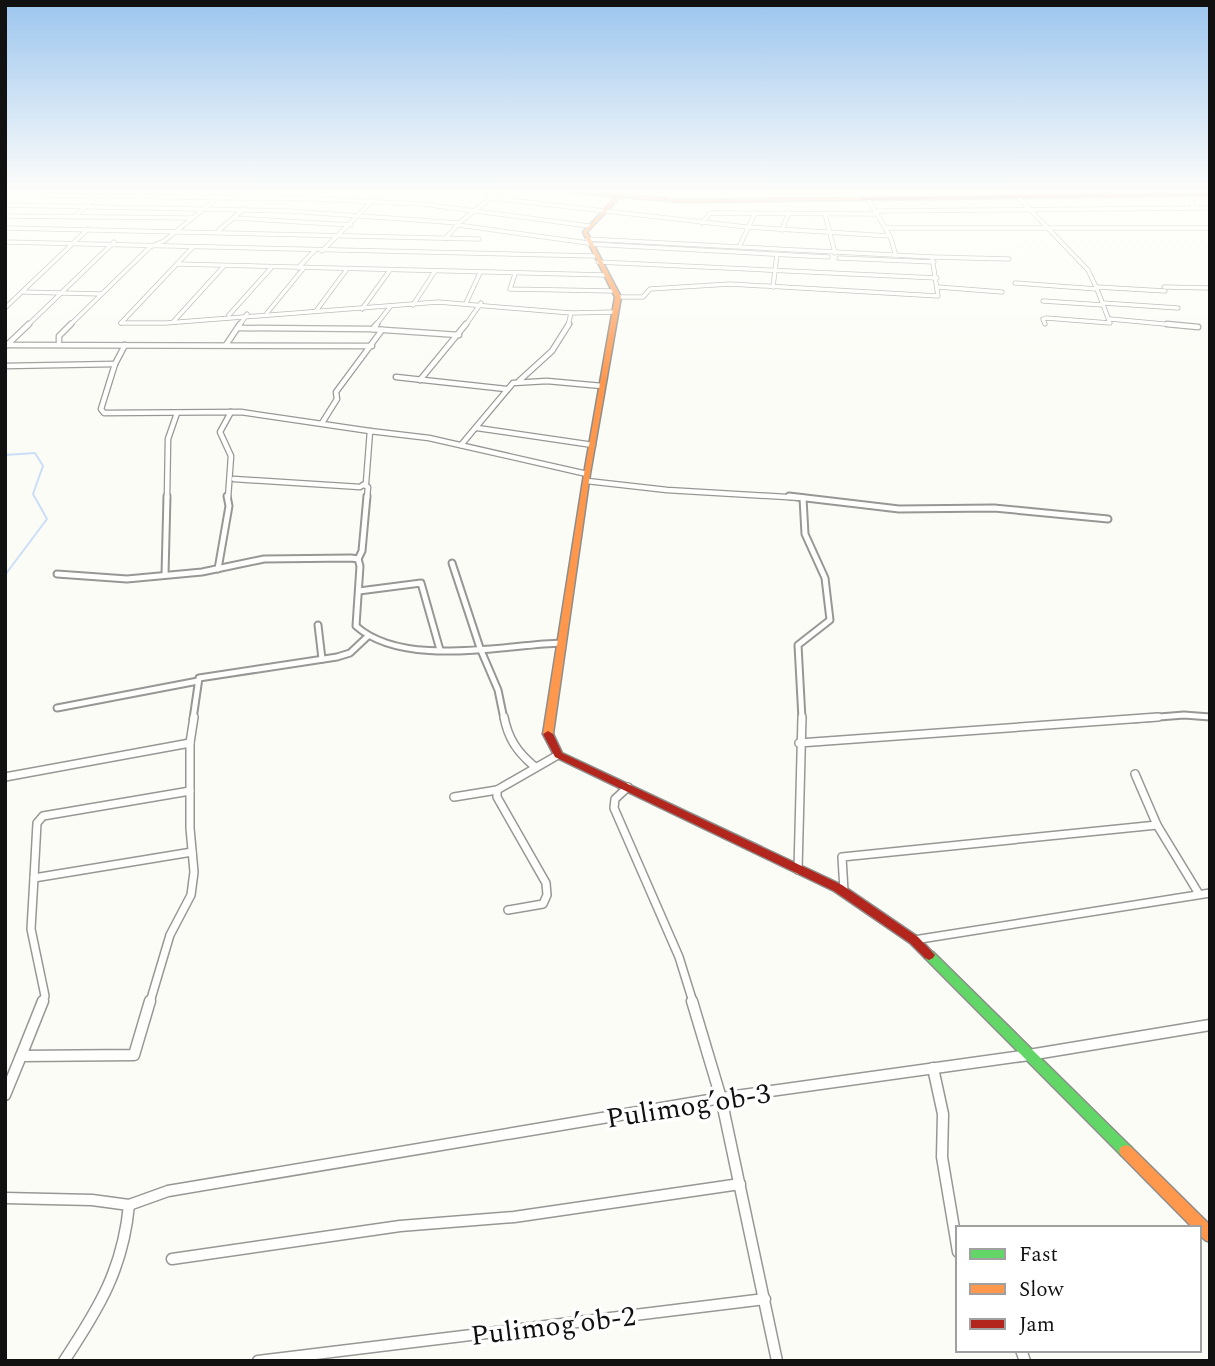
<svg xmlns="http://www.w3.org/2000/svg" width="1215" height="1366" font-family="Spectral,serif">
<rect width="100%" height="100%" fill="#fcfcf7"/>
<g fill="none" stroke-linecap="round" stroke-linejoin="round">
<path stroke="#cbdef8" stroke-width="2" d="M 5,455 L 35,453 L 43,466 L 33,494 L 47,519 L 5,575"/>
<g stroke="#979795" stroke-width="5">
<g id="street-far4">
<path d="M 475,191 L 496,193"/>
<path d="M 863,191 L 865,195"/>
<path d="M 1189,191 L 1193,207"/>
<path d="M 43,195 L 315,199 L 422,204 L 589,226"/>
<path d="M 5,198 L 14,191"/>
<path d="M 490,198 L 747,227 L 890,236"/>
<path d="M 669,198 L 675,191"/>
<path d="M 868,199 L 890,236 L 896,256"/>
<path d="M 5,205 L 289,211 L 459,223"/>
<path d="M 875,211 L 1210,208"/>
<path d="M 825,214 L 835,253"/>
<path d="M 5,216 L 192,218"/>
<path d="M 74,217 L 98,195"/>
<path d="M 233,218 L 351,225"/>
<path d="M 702,223 L 710,213 L 877,214"/>
<path d="M 458,225 L 588,243"/>
<path d="M 5,228 L 479,239"/>
<path d="M 885,228 L 1210,228"/>
<path d="M 782,230 L 789,212"/>
<path d="M 218,231 L 245,208"/>
<path d="M 446,238 L 459,223 L 499,191"/>
<path d="M 587,239 L 932,257 L 938,296 L 730,284 L 650,289 L 643,297 L 618,297"/>
<path d="M 5,242 L 595,256"/>
<path d="M 589,244 L 828,257"/>
<path d="M 740,245 L 755,213"/>
<path d="M 322,251 L 382,191"/>
<path d="M 932,257 L 1009,259"/>
<path d="M 839,258 L 934,262"/>
<path d="M 598,262 L 937,278"/>
<path d="M 177,264 L 605,275"/>
<path d="M 298,268 L 315,250"/>
<path d="M 515,274 L 510,289 L 613,291"/>
<path d="M 1015,283 L 1097,289 L 1088,270 L 1017,196"/>
<path d="M 773,287 L 777,254"/>
<path d="M 938,287 L 1002,292"/>
<path d="M 1097,287 L 1165,291"/>
<path d="M 1164,287 L 1210,288"/>
<path d="M 24,292 L 101,294"/>
<path d="M 1043,301 L 1103,305"/>
<path d="M 466,303 L 480,273"/>
<path d="M 1103,303 L 1178,308"/>
<path d="M 413,305 L 435,271"/>
<path d="M 5,308 L 88,229"/>
<path d="M 362,309 L 390,270"/>
<path d="M 316,311 L 347,269"/>
<path d="M 267,313 L 303,269"/>
<path d="M 229,315 L 271,268"/>
<path d="M 1110,319 L 1186,326"/>
<path d="M 173,322 L 224,266"/>
<path d="M 121,323 L 166,323 L 438,302 L 571,313 L 615,312"/>
<path d="M 121,323 L 193,247"/>
<path d="M 1045,324 L 1043,319 L 1046,318 L 1110,323 L 1097,289"/>
<path d="M 27,326 L 114,242"/>
<path d="M 69,326 L 150,247 L 164,241 L 226,191"/>
<path d="M 239,326 L 247,314"/>
<path d="M 375,326 L 390,307"/>
<path d="M 465,326 L 481,303"/>
<path d="M 568,326 L 571,313"/>
</g>
</g>
<g stroke="#979795" stroke-width="7">
<g id="street-far3">
<path d="M 1167,324 L 1198,327"/>
<path d="M 239,328 L 370,329 L 459,335"/>
<path d="M 373,329 L 377,324"/>
<path d="M 59,342 L 59,336 L 71,324"/>
<path d="M 5,345 L 372,346"/>
<path d="M 7,345 L 29,324"/>
<path d="M 125,345 L 115,364 L 101,409 L 104,413 L 241,412 L 370,431"/>
<path d="M 226,345 L 240,324"/>
<path d="M 5,366 L 115,364"/>
<path d="M 396,377 L 506,389"/>
<path d="M 420,380 L 466,324"/>
<path d="M 519,381 L 552,351 L 569,324"/>
<path d="M 322,423 L 337,399 L 336,392 L 382,330"/>
<path d="M 477,428 L 593,445"/>
<path d="M 461,445 L 513,383 L 547,381 L 602,386"/>
<path d="M 234,479 L 360,487 L 366,483 L 370,431 L 429,438 L 587,474"/>
<path d="M 587,481 L 667,490 L 803,498"/>
<path d="M 364,485 L 368,487 L 367,498"/>
<path d="M 167,498 L 168,439 L 177,413"/>
<path d="M 228,498 L 231,456 L 220,432 L 231,412"/>
</g>
</g>
<g stroke="#979795" stroke-width="9">
<g id="street-far2">
<path d="M 789,496 L 899,509 L 994,508 L 1108,519"/>
<path d="M 358,559 L 362,551 L 367,496"/>
<path d="M 452,563 L 480,648 L 498,690 L 504,719"/>
<path d="M 218,569 L 229,506 L 227,496"/>
<path d="M 57,574 L 127,579 L 202,572 L 264,559 L 351,558 L 358,559 L 360,566 L 356,626 C 403,668 502,645 561,643"/>
<path d="M 165,575 L 167,496"/>
<path d="M 359,591 L 421,583 L 440,650"/>
<path d="M 318,625 L 322,659"/>
<path d="M 57,708 L 198,681"/>
<path d="M 193,719 L 199,678 L 337,657 L 350,653 L 367,637"/>
<path d="M 802,719 L 798,645 L 830,620 L 825,578 L 805,534 L 803,498"/>
<path d="M 1134,719 L 1184,715 L 1210,717"/>
</g>
</g>
<g stroke="#979795" stroke-width="10">
<g id="street-far1">
<path d="M 504,717 C 508,738 517,752 534,766"/>
<path d="M 799,743 L 1158,717"/>
<path d="M 1135,774 L 1157,825 L 1199,894"/>
<path d="M 5,777 L 190,743"/>
<path d="M 628,787 L 615,799 L 614,808 L 679,957 L 693,1002"/>
<path d="M 454,797 L 497,790"/>
<path d="M 798,870 L 802,717"/>
<path d="M 34,878 L 37,823 L 43,816 L 190,791"/>
<path d="M 844,891 L 842,857 L 1157,825"/>
<path d="M 508,910 L 543,904 L 547,895 L 546,883 L 497,797 L 497,790 L 558,755"/>
<path d="M 914,940 L 1210,893"/>
<path d="M 42,1002 L 45,996 L 31,929 L 34,878 L 192,852"/>
<path d="M 150,1002 L 170,935 L 191,895 L 194,872 L 190,828 L 190,743 L 194,717"/>
</g>
</g>
<g stroke="#979795" stroke-width="13">
<g id="street">
<path d="M 43,1001 L 21,1056 L 134,1055 L 150,1001"/>
<path d="M 692,1001 L 721,1098 L 777,1361"/>
<path d="M 933,1068 L 943,1114 L 942,1157 L 958,1252"/>
<path d="M 5,1095 L 21,1056"/>
<path d="M 5,1198 L 92,1200 L 129,1205 C 123,1269 99,1308 64,1361"/>
<path d="M 129,1205 L 168,1191 L 721,1098 L 1029,1055 L 1210,1025"/>
<path d="M 172,1259 L 400,1226 L 514,1217 L 740,1184"/>
<path d="M 1021,1350 L 1025,1361"/>
<path d="M 258,1361 L 765,1299"/>
</g>
</g>
<g stroke="#8d8d8b" stroke-width="3">
<path id="fast" d="M 929,950 L 933,952 L 1131,1147 L 1133,1151 L 1131,1155 L 1126,1157 L 1121,1155 L 925,958 L 923,955 L 925,952 Z"/>
</g>
<g stroke="#8d8d8b" stroke-width="3">
<g id="slow">
<path d="M 555,191 L 576,191 L 618,195 L 621,191 L 626,191 L 623,195 L 683,200 L 863,198 L 865,199 L 863,200 L 683,202 L 620,197 L 587,232 L 621,297 L 590,474 L 553,734 L 548,737 L 543,734 L 584,474 L 615,297 L 583,232 L 616,197 Z"/>
<path d="M 1126,1145 L 1131,1147 L 1210,1225 L 1210,1242 L 1205,1240 L 1199,1234 L 1199,1228 L 1193,1228 L 1121,1155 L 1119,1151 L 1121,1147 Z"/>
</g>
</g>
<g stroke="#8d8d8b" stroke-width="3">
<g id="jam">
<path d="M 1210,193 L 1210,195 L 863,200 L 861,199 L 863,198 Z"/>
<path d="M 548,731 L 553,734 L 562,753 L 842,885 L 918,937 L 935,955 L 933,958 L 929,960 L 925,958 L 910,943 L 834,891 L 555,757 L 543,734 Z"/>
</g>
</g>
<use href="#street-far4" stroke="#fffffe" stroke-width="3.5"/>
<use href="#street-far3" stroke="#fffffe" stroke-width="4.5"/>
<use href="#street-far2" stroke="#fffffe" stroke-width="5"/>
<use href="#street-far1" stroke="#fffffe" stroke-width="7"/>
<use href="#street" stroke="#fffffe" stroke-width="10"/>
<use href="#fast" fill="#63d668" fill-rule="evenodd"/>
<use href="#slow" fill="#ff974d" fill-rule="evenodd"/>
<use href="#jam" fill="#b3261e" fill-rule="evenodd"/>
</g>
<linearGradient id="sky" x2="0" y2="1"><stop stop-color="#9cc5ee"/><stop offset="0.5" stop-color="#fefefb"/><stop offset="1" stop-color="#fefefb" stop-opacity="0"/></linearGradient>
<rect width="1215" height="382" fill="url(#sky)"/>
<g text-anchor="middle" stroke-width="7" stroke-linejoin="round" paint-order="stroke">
<g font-size="28" fill="#111" stroke="#fff">
<text transform="translate(688 1105) rotate(-9)" y="10">Pulimog’ob-3</text>
<text transform="translate(553 1325) rotate(-7)" y="10">Pulimog’ob-2</text>
</g>
</g>
<rect width="1215" height="1366" fill="none" stroke="#111111" stroke-width="14"/>
<rect x="956" y="1226" width="245" height="126" fill="#ffffff" stroke="#a0a0a0" stroke-width="2"/>
<rect x="970" y="1249" width="35" height="10" fill="#63d668" stroke="#a0a0a0" stroke-width="2"/>
<text x="1019" y="1261" font-size="21" fill="#111111">Fast</text>
<rect x="970" y="1284" width="35" height="10" fill="#ff974d" stroke="#a0a0a0" stroke-width="2"/>
<text x="1019" y="1296" font-size="21" fill="#111111">Slow</text>
<rect x="970" y="1319" width="35" height="10" fill="#b3261e" stroke="#a0a0a0" stroke-width="2"/>
<text x="1019" y="1331" font-size="21" fill="#111111">Jam</text>
</svg>
